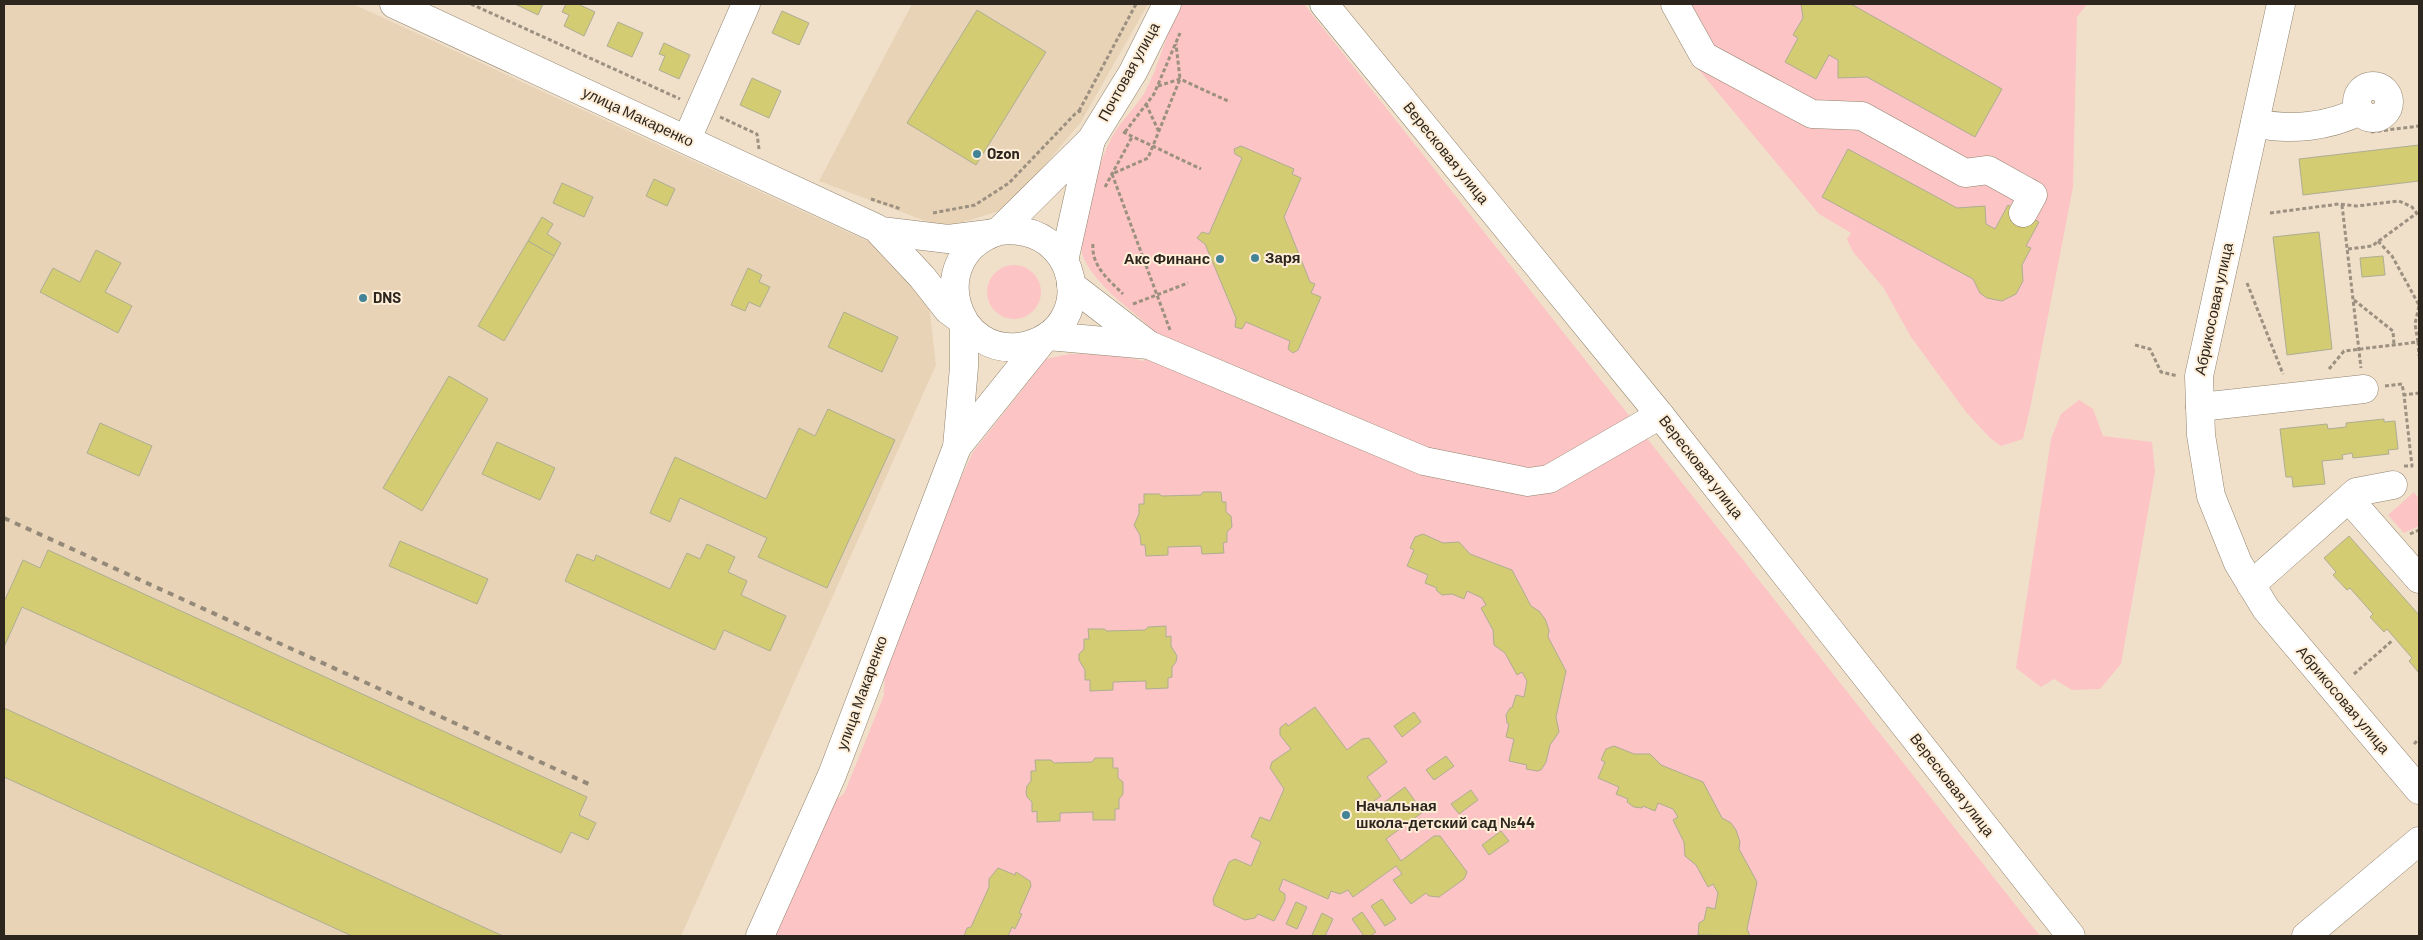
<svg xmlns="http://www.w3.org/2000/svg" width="2423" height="940" font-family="Barlow,sans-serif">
<rect width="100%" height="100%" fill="#f0e0ca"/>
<g fill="#e8d3b7">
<path d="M 4,4 L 353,4 L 889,251 L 929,305 L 936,365 L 681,936 L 4,936 Z"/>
<path d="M 912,4 L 1148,4 L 1081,122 L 1009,208 L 944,228 L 819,181 Z"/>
</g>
<g fill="#fcc4c4">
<path d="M 1181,4 L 1304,4 L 2040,936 L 770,936 L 830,804 L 844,794 L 884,695 L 885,664 L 958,484 L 973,452 L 1046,359 L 1069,354 L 1107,353 L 1144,361 L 1158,335 C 1134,310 1100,291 1084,259 C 1072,234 1100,160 1113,135 C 1122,120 1136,107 1145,92 C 1160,64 1166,32 1181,4 Z"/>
<path d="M 1686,4 L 2087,4 L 2077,17 L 2073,187 L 2031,404 L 2023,439 L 2001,446 L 1990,438 L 1966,412 L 1911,337 L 1883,287 L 1853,252 L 1847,239 L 1851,233 L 1819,214 L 1699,70 L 1707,40 Z"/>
<circle cx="1014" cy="292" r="27"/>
<path d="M 2079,400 L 2093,409 L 2103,436 L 2152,442 L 2155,472 L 2121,664 L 2100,689 L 2072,690 L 2054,679 L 2041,687 L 2016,668 L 2051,439 L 2061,414 Z"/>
<path d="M 2414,492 L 2419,499 L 2419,526 L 2404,533 L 2388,515 Z"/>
</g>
<g fill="#d3cc72" stroke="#aead94">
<path d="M 515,4 L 543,4 L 538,15 Z"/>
<path d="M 566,4 L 578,4 L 595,12 L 584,36 L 564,26 L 569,15 L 562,12 Z"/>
<path d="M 1801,4 L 1851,4 L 2002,89 L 1975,137 L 1867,77 L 1838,78 L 1838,60 L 1829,55 L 1816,79 L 1785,62 L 1798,38 L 1793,35 L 1803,18 Z"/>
<path d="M 977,10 L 1046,52 L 976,165 L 907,123 Z"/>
<path d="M 782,11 L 809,23 L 799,45 L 772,33 Z"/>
<path d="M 618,22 L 643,33 L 632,57 L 607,46 Z"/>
<path d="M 664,43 L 690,55 L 679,79 L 659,70 L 665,56 L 659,54 Z"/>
<path d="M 752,78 L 781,91 L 769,118 L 740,105 Z"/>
<path d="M 2419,145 L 2419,181 L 2303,195 L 2299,159 Z"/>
<path d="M 1241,146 L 1294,169 L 1292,174 L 1301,178 L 1284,217 L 1310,282 L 1315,284 L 1311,293 L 1321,297 L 1298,350 L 1293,353 L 1288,349 L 1290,341 L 1246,322 L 1242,329 L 1235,327 L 1236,318 L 1205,244 L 1197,238 L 1202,232 L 1209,234 L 1242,158 L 1235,154 L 1234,149 Z"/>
<path d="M 1848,149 L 1957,208 L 1985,206 L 1986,224 L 1995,229 L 2008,205 L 2039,222 L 2026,246 L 2031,248 L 2022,265 L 2023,281 L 2016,294 L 2002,301 L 1987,298 L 1980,293 L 1973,279 L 1822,197 Z"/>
<path d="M 654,179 L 675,189 L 667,206 L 646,196 Z"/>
<path d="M 562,183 L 593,197 L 584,217 L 553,203 Z"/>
<path d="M 542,217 L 553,224 L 547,234 L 561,243 L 554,256 L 528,241 Z"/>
<path d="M 2319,232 L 2332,349 L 2287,355 L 2273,237 Z"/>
<path d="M 528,241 L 554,256 L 504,341 L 478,326 Z"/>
<path d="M 96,250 L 121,263 L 105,292 L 132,306 L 118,333 L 40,292 L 53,268 L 80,282 Z"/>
<path d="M 2383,256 L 2385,275 L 2362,277 L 2360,258 Z"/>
<path d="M 748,268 L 762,275 L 759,282 L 770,287 L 760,307 L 749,302 L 745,311 L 731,305 Z"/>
<path d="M 844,312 L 898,337 L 882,372 L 828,347 Z"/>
<path d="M 449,376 L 488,399 L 422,511 L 383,488 Z"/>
<path d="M 828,409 L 895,440 L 827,588 L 758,557 L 767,538 L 680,498 L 670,522 L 650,513 L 675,457 L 766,499 L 799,428 L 815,436 Z"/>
<path d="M 2384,419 L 2384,422 L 2395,421 L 2398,449 L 2388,450 L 2389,454 L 2353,458 L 2352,453 L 2342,455 L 2343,459 L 2322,461 L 2325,484 L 2293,487 L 2292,477 L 2286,477 L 2280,429 L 2327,424 L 2328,429 L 2346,427 L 2346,423 Z"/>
<path d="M 100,423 L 152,446 L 139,476 L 87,453 Z"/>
<path d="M 497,442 L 555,468 L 540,500 L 482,474 Z"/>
<path d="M 1203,492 L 1221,492 L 1222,502 L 1226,502 L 1226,512 L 1231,516 L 1232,527 L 1227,532 L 1227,542 L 1223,543 L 1224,553 L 1202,554 L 1201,546 L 1168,547 L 1168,555 L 1146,556 L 1145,545 L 1141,545 L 1140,535 L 1134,525 L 1139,514 L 1139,504 L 1144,504 L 1144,494 L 1159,494 L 1162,496 L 1201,495 Z"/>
<path d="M 1423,534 L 1443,543 L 1459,542 L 1470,554 L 1512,570 L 1531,606 L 1539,611 L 1545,619 L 1549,630 L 1548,637 L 1566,671 L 1556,717 L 1559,732 L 1550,745 L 1546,762 L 1541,770 L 1537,771 L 1526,769 L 1527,765 L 1509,761 L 1514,739 L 1506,737 L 1509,724 L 1507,723 L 1506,715 L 1510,708 L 1512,708 L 1516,695 L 1524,697 L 1527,681 L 1522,672 L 1517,675 L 1505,653 L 1494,645 L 1493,630 L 1481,608 L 1486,605 L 1482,598 L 1467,591 L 1464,599 L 1452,594 L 1442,595 L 1436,590 L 1437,588 L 1425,583 L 1428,575 L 1407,566 L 1414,550 L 1410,548 L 1415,537 Z"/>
<path d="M 2349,536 L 2419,615 L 2419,673 L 2409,661 L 2412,658 L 2387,629 L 2384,632 L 2370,617 L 2373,614 L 2350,588 L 2347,590 L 2333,575 L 2336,572 L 2324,558 Z"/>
<path d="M 400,541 L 488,579 L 477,604 L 389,566 Z"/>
<path d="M 707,544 L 735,557 L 728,572 L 747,581 L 741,595 L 786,616 L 770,651 L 724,630 L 715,650 L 565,581 L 577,554 L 594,561 L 596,555 L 670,589 L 687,553 L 700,559 Z"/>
<path d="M 48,550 L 587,797 L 579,815 L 596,823 L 588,840 L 571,832 L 561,853 L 22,607 L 4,647 L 4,602 L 23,560 L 40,568 Z"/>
<path d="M 1166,626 L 1166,637 L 1171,636 L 1171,646 L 1177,656 L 1176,662 L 1172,667 L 1172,677 L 1168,678 L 1168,688 L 1146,689 L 1146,681 L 1113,682 L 1113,690 L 1090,691 L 1090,680 L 1085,680 L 1085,670 L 1079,660 L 1079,654 L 1084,649 L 1084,639 L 1089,639 L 1088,629 L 1104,629 L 1107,631 L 1145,630 L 1148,627 Z"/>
<path d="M 1315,707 L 1347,750 L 1362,739 L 1369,738 L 1387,762 L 1367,777 L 1381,796 L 1374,801 L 1378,807 L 1405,787 L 1423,812 L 1386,839 L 1401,861 L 1434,836 L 1440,836 L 1467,872 L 1464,879 L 1439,897 L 1429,896 L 1426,893 L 1411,904 L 1393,880 L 1402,874 L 1396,866 L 1353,897 L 1348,890 L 1340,894 L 1331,891 L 1328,899 L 1283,879 L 1279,890 L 1285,894 L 1285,900 L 1274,921 L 1258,914 L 1255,918 L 1245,920 L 1214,905 L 1213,899 L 1229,862 L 1235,859 L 1251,866 L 1261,842 L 1251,837 L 1260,817 L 1270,821 L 1284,789 L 1270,768 L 1272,762 L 1291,749 L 1280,735 L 1280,728 L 1286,723 L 1288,726 Z"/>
<path d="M 4,708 L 503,936 L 352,936 L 4,777 Z"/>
<path d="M 1414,712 L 1421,722 L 1402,737 L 1394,726 Z"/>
<path d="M 1614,746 L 1634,754 L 1650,754 L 1661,765 L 1703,782 L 1722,818 L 1731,823 L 1736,830 L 1740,842 L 1739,849 L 1757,882 L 1747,929 L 1750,936 L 1698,935 L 1699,923 L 1704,920 L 1707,907 L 1715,909 L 1718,893 L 1713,884 L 1708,887 L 1696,865 L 1685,856 L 1684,842 L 1673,820 L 1678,817 L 1673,809 L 1658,803 L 1655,811 L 1643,806 L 1642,808 L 1634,807 L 1627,802 L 1628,799 L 1616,794 L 1619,787 L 1598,778 L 1605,762 L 1601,760 L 1604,753 L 1606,749 Z"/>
<path d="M 1446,756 L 1454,766 L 1434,780 L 1426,770 Z"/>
<path d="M 1095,758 L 1113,758 L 1113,768 L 1118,768 L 1118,778 L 1123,782 L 1123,794 L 1119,799 L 1119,809 L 1115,809 L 1115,820 L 1093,820 L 1093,812 L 1060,813 L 1060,821 L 1037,822 L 1037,811 L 1032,812 L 1032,802 L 1027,797 L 1026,792 L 1027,786 L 1031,781 L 1031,771 L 1036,771 L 1035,760 L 1051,760 L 1054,763 L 1092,762 Z"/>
<path d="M 1471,790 L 1478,800 L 1459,814 L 1451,804 Z"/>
<path d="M 1501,831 L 1509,841 L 1489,855 L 1482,845 Z"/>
<path d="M 998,868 L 1015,875 L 1016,872 L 1030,881 L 1031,886 L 1019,913 L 1022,914 L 1015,929 L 1012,927 L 1008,936 L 964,936 L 967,928 L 971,927 L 989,887 L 989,879 Z"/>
<path d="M 1382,899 L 1396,919 L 1385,926 L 1371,906 Z"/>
<path d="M 1296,902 L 1307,907 L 1297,929 L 1286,924 Z"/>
<path d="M 1362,912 L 1376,932 L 1370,936 L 1364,936 L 1352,919 Z"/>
<path d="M 1322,913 L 1333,919 L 1325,936 L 1314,936 L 1312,935 Z"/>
</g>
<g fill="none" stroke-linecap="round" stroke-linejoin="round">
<g stroke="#91836e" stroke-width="29">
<g id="minor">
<path d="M 394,4 L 876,228 L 922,277 L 948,310 L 964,322 L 964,367 L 957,447 L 832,775 L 760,936"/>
<path d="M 1324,4 L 1660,415 L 2071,936"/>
<path d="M 1675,4 L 1704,56 L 1812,114 L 1862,116 L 1965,173 L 1988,170 L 2033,195 L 2023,213"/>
<path d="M 2281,4 L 2199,376 L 2201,435 L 2211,496 L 2238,563 L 2266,609 L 2419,790"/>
<circle cx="2373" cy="102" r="16"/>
<path d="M 2255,123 C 2290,131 2328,127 2360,111"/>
<path d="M 687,139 L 746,4"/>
<path d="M 881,231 L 948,239 L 988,234"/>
<path d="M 999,231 C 1080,221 1098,327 1028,345 C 953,364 923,254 999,231 L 1091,140 L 1133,72 L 1167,4"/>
<path d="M 1064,261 L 1091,140"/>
<path d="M 1071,285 L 1149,345"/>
<path d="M 1048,336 L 1149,345 L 1424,461 L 1528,482 L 1549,479 L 1660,415"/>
<path d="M 2200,407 L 2364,389"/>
<path d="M 957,447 L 1043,340"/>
<path d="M 2349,499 L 2419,579"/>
<path d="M 2251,585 L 2356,492 L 2393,485"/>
<path d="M 2306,936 L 2419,841"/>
</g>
</g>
<g stroke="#9c9080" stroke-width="3" stroke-dasharray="4 2.5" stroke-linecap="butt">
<path d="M 471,4 L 680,99"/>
<path d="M 1158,86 L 1180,79 L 1230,102"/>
<path d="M 1146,104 L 1159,132"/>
<path d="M 1079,111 L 1136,4"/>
<path d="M 720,117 L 757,134 L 759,149"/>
<path d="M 1123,132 L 1201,169"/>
<path d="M 1125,132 L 1154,94 L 1180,33"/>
<path d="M 2371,132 L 2419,126"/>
<path d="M 1105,187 L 1132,137"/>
<path d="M 871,199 L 901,209"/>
<path d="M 2342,205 L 2361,368"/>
<path d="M 933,213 L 975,205 L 1009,183 L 1075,114 L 1079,111 L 1083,114"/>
<path d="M 2270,213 L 2339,204 L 2357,206 L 2399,201 L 2412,207 L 2419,216"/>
<path d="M 2378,241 L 2392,256 L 2419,305"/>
<path d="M 1093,244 C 1091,266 1109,280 1123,294"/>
<path d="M 2348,249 L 2372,246 L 2417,213"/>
<path d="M 2247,283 L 2283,374"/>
<path d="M 2354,300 L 2393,331 L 2394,345"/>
<path d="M 1133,304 L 1188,283"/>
<path d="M 1170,330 L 1112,174 L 1148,158 L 1180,79 L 1176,44"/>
<path d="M 2418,342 L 2415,324 L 2419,306"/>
<path d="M 2135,345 L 2150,349 L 2161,372 L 2178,376"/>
<path d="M 2329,369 L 2344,351 L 2418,342 L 2419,356"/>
<path d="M 2385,386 L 2402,384 L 2404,395"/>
<path d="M 2404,466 L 2412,466 L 2404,395 L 2419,393"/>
<path d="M 2410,534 L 2419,530"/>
<path d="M 2354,674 L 2393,640"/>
<path d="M 2414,744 L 2419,739"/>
</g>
<use href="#minor" stroke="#fff" stroke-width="28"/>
<path stroke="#948979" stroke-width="4" stroke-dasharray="6 6" stroke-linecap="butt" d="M 4,518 L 593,786"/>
</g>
<g fill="#438396" stroke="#feedd7" stroke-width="2">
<circle cx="977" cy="154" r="5"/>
<circle cx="1255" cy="258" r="5"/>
<circle cx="1220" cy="259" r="5"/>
<circle cx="363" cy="298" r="5"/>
<circle cx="1346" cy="815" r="5"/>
</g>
<g text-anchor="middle" stroke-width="4" stroke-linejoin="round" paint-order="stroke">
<g font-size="15" fill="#2c261e" stroke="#feedd7">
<text transform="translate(1129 72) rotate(-61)" y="5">Почтовая улица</text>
<text transform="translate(638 117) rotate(25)" y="5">улица Макаренко</text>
<text transform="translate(1446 153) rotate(51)" y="5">Вересковая улица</text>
<text transform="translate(2214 309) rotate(-78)" y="5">Абрикосовая улица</text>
<text transform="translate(1701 467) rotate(52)" y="5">Вересковая улица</text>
<text transform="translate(862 693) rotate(-70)" y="5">улица Макаренко</text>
<text transform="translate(2343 700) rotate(50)" y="5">Абрикосовая улица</text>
<text transform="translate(1952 785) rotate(52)" y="5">Вересковая улица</text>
</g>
<g font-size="15" font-weight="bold" fill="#2c261e" stroke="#feedd7" text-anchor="start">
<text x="987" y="159">Ozon</text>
<text x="1265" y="263">Заря</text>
<text x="1210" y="264" text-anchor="end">Акс Финанс</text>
<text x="373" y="303">DNS</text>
<text x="1356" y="811">Начальная<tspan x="1356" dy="17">школа-детский сад №44</tspan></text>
</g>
</g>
<rect width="2423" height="940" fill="none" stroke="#2c261e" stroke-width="10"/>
</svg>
